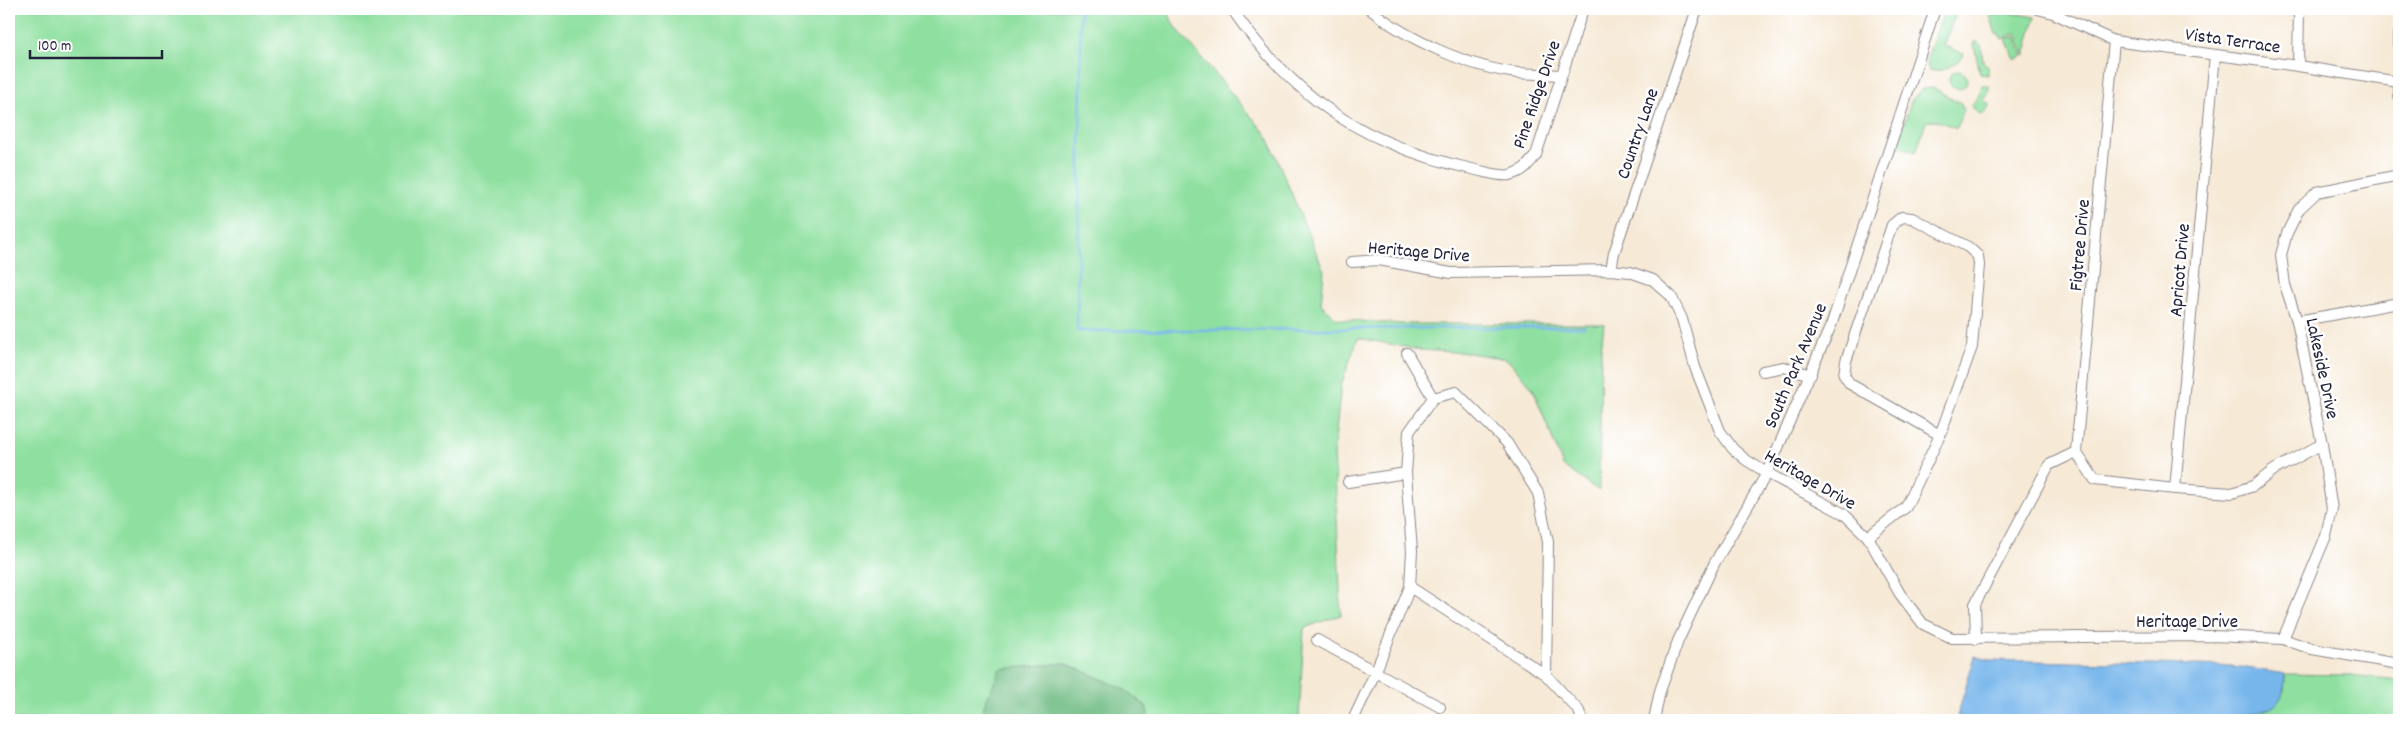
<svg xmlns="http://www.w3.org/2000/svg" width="2408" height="729" font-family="Dekko,sans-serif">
<rect width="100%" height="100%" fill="#fff"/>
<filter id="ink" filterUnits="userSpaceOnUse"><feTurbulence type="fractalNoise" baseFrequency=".02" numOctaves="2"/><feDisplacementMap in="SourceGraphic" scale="10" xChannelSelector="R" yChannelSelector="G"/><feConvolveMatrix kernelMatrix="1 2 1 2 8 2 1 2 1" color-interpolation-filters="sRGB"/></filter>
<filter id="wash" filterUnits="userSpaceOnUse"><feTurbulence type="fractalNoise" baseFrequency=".0096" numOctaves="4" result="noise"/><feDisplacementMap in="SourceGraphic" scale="20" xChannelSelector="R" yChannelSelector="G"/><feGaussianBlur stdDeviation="1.12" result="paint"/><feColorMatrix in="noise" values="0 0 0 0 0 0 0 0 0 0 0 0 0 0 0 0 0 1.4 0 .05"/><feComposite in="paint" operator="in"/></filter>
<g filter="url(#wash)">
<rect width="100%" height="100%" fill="#f6e9d5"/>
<g fill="#8fe0a0" stroke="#58816e">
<path d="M 9,9 L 1167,9 L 1173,24 L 1267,135 L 1324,271 L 1321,304 L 1337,319 L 1358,321 L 1403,324 L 1604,324 L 1601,349 L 1599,491 L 1563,466 L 1533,389 L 1507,359 L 1469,353 L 1420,350 L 1358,338 L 1341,385 L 1334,449 L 1341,615 L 1304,628 L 1299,720 L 1149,720 L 1146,706 L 1124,689 L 1065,663 L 984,706 L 981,720 L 9,720 Z"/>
<path d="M 1945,9 L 1954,9 L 1957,12 L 1943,45 L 1964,54 C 1958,64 1938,76 1928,69 L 1927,57 Z"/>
<path d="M 1988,9 L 2035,17 L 2025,56 L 2016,33 L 2002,39 L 1999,34 L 1996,34 Z"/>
<path d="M 2015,36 L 2023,56 L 2014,59 L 2006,39 Z"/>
<path d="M 1976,41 L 1981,45 L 1983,61 L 1988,66 L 1988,75 L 1980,74 L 1974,45 Z"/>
<circle cx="1958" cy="80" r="9"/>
<path d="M 1982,85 L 1989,85 L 1989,92 L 1984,101 L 1990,104 L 1985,113 L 1981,115 L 1971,106 L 1980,93 Z"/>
<path d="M 1931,88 C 1943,90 1948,100 1960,102 L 1963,110 L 1957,128 L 1934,120 L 1926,122 L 1916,152 L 1897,146 L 1911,101 L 1921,89 Z"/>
<path d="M 2285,674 L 2350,675 L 2399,680 L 2399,720 L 2204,720 L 2240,716 L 2284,691 Z"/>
</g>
<path fill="#73be86" stroke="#4a7060" d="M 1065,663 L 1124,689 L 1146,706 L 1149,720 L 981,720 L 984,706 L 1000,669 Z"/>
<path fill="#77b6eb" stroke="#4c6c93" d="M 1975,656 L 1989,660 L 2234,666 L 2285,674 C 2285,685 2284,698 2274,706 C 2261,715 2220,719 2204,720 L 1956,720 Z"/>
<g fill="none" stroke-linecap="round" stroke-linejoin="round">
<path stroke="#77b6eb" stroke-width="2.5" d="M 1080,9 L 1081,82 L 1077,331 L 1584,327"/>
</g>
</g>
<g filter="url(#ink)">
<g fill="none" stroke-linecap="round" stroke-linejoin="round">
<g stroke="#8c8688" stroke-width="12">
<g id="minor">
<path d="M 1232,9 C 1255,43 1284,75 1317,101 C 1362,136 1421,158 1476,170 C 1486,172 1500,177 1510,175 C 1523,172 1528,165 1536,155 L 1583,9"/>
<path d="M 1370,9 C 1406,39 1470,68 1518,73 C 1532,74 1546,74 1560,75"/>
<path d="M 2038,9 L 2053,13 L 2114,41 L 2298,66 L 2399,82"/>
<path d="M 2399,34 L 2399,96"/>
<path d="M 2298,66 L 2299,9"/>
<path d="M 1352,262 L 1379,260 L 1451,273 L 1611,270 L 1630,272 L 1653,280 L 1671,296 L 1682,319 L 1695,367 L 1720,431 L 1733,449 L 1746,460 L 1767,473 L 1844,514 L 1868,537 L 1900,594 L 1923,624 L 1952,638 L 2212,636 L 2283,639 L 2312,649 L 2399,664"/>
<path d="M 1611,270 L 1614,253 L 1697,9"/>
<path d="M 2297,321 L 2399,303"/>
<path d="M 1407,353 L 1433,398"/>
<path d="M 1763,371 L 1784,367 L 1811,375"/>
<path d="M 2076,452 L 2114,41"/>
<path d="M 1348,482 L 1406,473"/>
<path d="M 2175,489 L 2215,55"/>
<path d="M 1868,537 L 1906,507 L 1940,435 L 1972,347 L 1979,265 L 1978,256 L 1968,247 L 1912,218 L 1902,217 L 1892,225 L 1846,361 L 1844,375 L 1850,384 L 1940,435"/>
<path d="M 1976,639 L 1975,604 L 2049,465 L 2076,452 L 2095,480 L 2175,489 L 2232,493 L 2253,486 L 2274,470 L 2322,444"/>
<path d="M 2283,639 L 2326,536 L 2332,509 L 2322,444 L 2297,321 L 2285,285 L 2281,255 L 2287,233 L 2299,209 L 2317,192 L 2399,175"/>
<path d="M 1317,640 L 1440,707"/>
<path d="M 1546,675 L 1548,542 L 1538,493 L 1507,443 L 1456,392 L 1433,398 L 1409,432 L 1406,473 L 1412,551 L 1410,587 L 1546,675 L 1579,711 L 1582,720"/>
<path d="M 1353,720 L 1375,673 L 1410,587"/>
<path d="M 1654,720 L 1660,691 L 1678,641 L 1714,564 L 1767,473 L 1832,323 L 1935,9"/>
</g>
</g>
<use href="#minor" stroke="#fff" stroke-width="10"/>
</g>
</g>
<g text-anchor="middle" stroke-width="5" stroke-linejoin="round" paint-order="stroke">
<g font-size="19" fill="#22223b" stroke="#fff">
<text transform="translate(2233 39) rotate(8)" y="7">Vista Terrace</text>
<text transform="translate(1535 94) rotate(-71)" y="7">Pine Ridge Drive</text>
<text transform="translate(1636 133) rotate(-71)" y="7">Country Lane</text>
<text transform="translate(2078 245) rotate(-85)" y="7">Figtree Drive</text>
<text transform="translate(1419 250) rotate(5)" y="7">Heritage Drive</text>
<text transform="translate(2178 270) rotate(-85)" y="7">Apricot Drive</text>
<text transform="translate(1794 365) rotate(-67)" y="7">South Park Avenue</text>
<text transform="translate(2324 368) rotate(78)" y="7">Lakeside Drive</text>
<text transform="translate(1811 478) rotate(30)" y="7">Heritage Drive</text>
<text x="2187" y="627">Heritage Drive</text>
</g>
</g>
<rect width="2408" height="729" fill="none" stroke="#fff" stroke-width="30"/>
<path d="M30 50v8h132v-8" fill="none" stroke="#22223b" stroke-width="2.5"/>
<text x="38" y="50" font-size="15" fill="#22223b" stroke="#ffffff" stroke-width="4" paint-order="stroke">100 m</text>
</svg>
